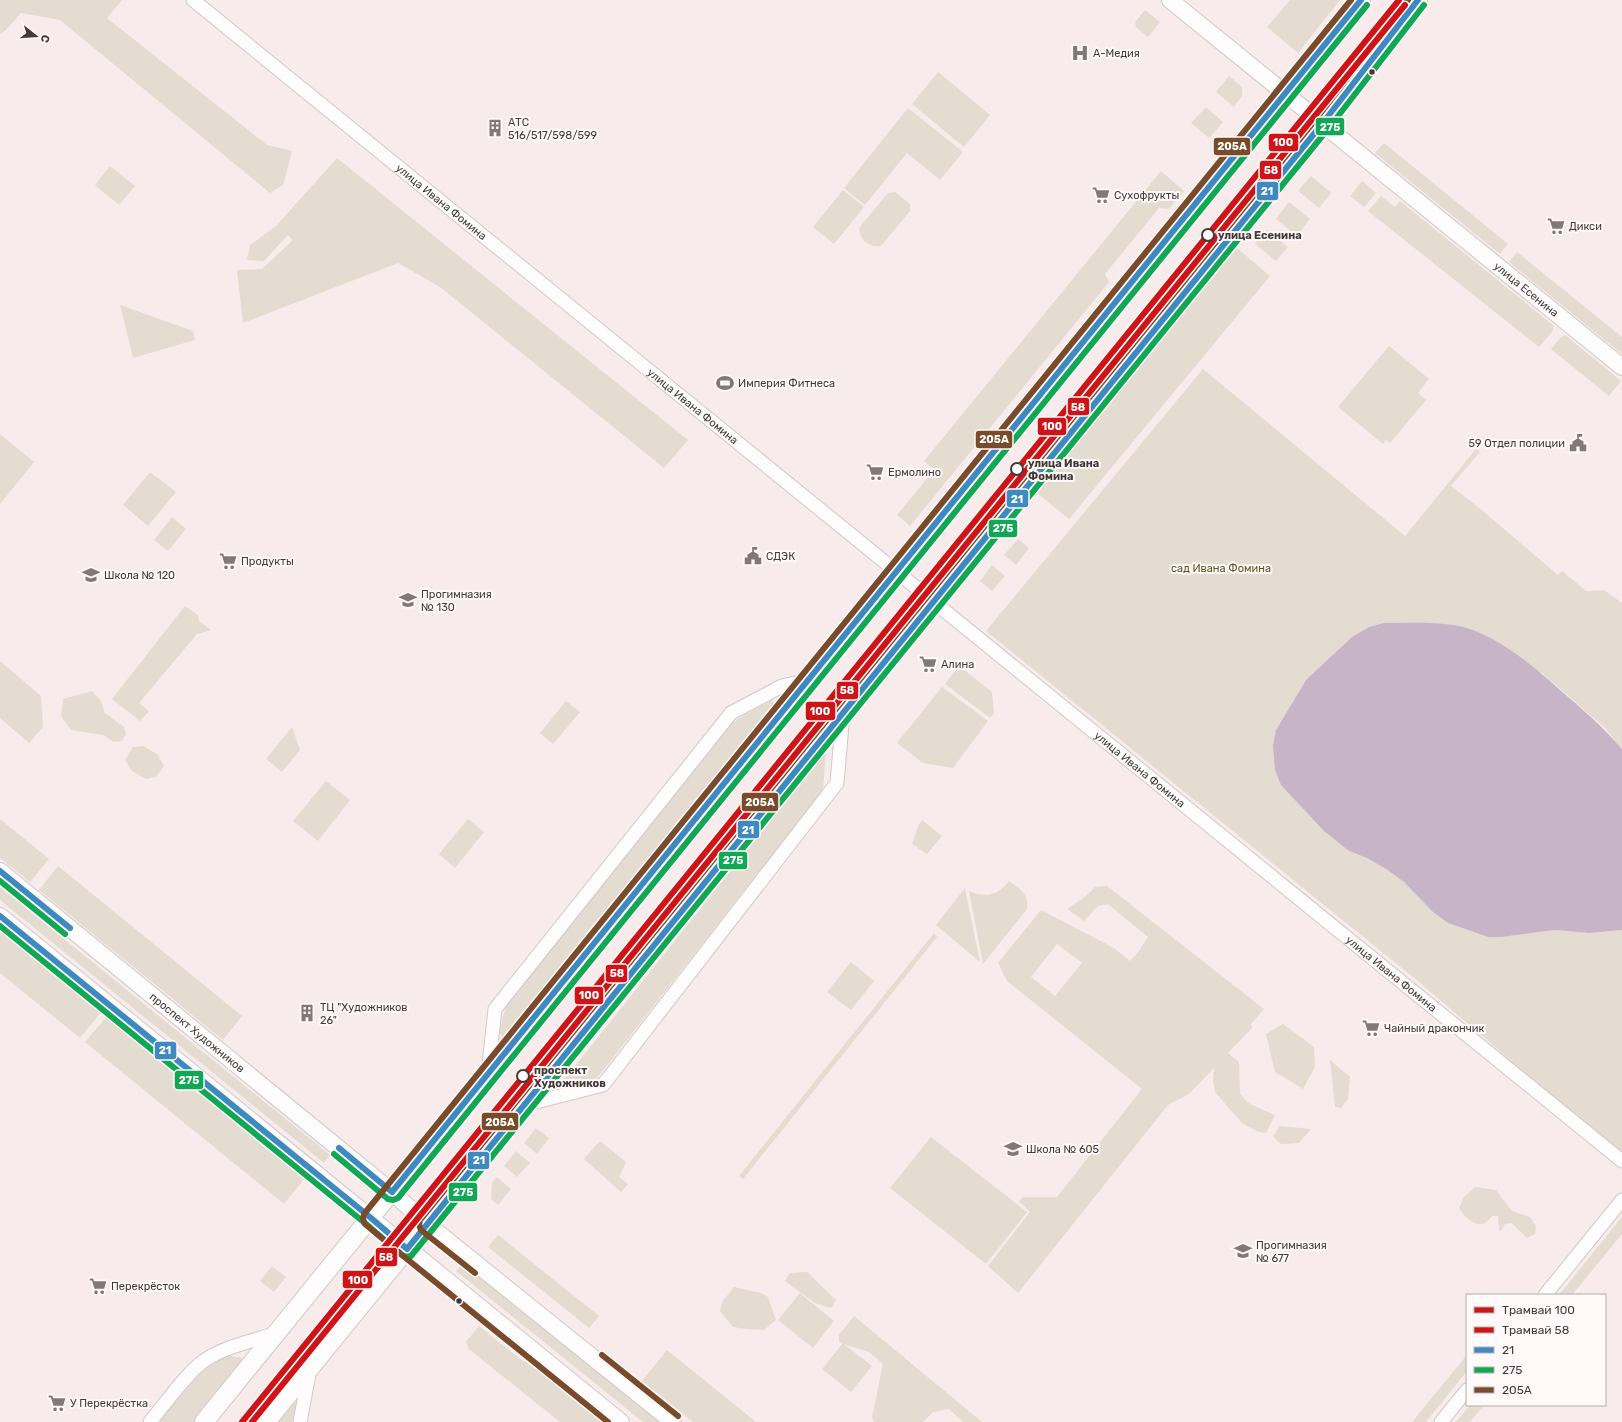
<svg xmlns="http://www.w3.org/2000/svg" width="1622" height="1422" font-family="Rubik,sans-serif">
<rect width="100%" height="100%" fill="#f7eceb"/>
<g fill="#e4dcd0" fill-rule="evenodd">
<path d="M 0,0 L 122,0 L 107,18 L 267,145 L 292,151 L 283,185 L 270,193 L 60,20 L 21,13 L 6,30 L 0,34 Z"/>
<path d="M 1290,0 L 1340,0 L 1298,53 L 1267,27 Z"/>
<path d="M 1145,10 L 1160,22 L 1148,37 L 1136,27 L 1135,22 Z"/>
<path d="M 938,72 L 990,115 L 964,147 L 912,104 Z"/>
<path d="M 1229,76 L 1242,87 L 1242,96 L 1234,107 L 1216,92 Z"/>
<path d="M 1206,107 L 1223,122 L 1209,138 L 1191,123 Z"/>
<path d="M 908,108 L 963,152 L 940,180 L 907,153 L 865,205 L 844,188 Z"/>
<path d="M 1384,143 L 1508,244 L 1500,254 L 1375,153 Z"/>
<path d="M 337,158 L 688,440 L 664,468 L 440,287 L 398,263 L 243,323 L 237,270 L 262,269 L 293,240 L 288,235 L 264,261 L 247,260 L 250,245 L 276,226 Z"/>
<path d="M 110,166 L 135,186 L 119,205 L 95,185 Z"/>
<path d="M 1161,171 L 1184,191 L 1169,209 L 1159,208 L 1105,274 L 1109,282 L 910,526 L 897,515 L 934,470 L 924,461 Z"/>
<path d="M 1311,176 L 1331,193 L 1319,208 L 1298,191 Z"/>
<path d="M 1362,181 L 1376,193 L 1364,207 L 1350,196 Z"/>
<path d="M 843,190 L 864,207 L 834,244 L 813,227 Z"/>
<path d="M 895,192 L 910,204 L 910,211 L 881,246 C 869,248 860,240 859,228 L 888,193 Z"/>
<path d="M 1381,196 L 1395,207 L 1400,201 L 1554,326 L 1552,332 L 1539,347 L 1368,211 Z"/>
<path d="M 1289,202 L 1310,219 L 1297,236 L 1276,219 Z"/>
<path d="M 1267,230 L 1288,247 L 1276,261 L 1255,244 Z"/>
<path d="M 1237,248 L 1270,276 L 1069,519 L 1037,493 Z"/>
<path d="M 1517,252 L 1622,337 L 1622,354 L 1509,262 Z"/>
<path d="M 120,305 L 193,331 L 195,340 L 133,358 Z"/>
<path d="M 1565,335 L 1621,381 L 1609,396 L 1551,349 L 1560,338 Z"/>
<path d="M 1389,346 L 1429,379 L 1418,393 L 1426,400 L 1390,443 L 1386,440 L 1383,444 L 1338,407 Z"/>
<path d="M 1203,369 L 1405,536 L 1476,449 L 1480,452 L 1451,486 L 1483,511 L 1558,575 L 1562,571 L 1586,591 L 1604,590 L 1622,603 L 1622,749 L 1605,728 L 1542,673 L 1306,680 L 1276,730 L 1349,851 L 1367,858 L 1386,869 L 1404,882 L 1448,923 L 1488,937 L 1502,937 L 1555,930 L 1589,933 L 1622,930 L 1622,1151 L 1620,1154 L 1419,982 L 986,631 Z"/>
<path d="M 0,434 L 34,462 L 0,504 Z"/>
<path d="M 150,472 L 176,492 L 148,526 L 123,505 Z"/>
<path d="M 172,517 L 186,529 L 168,551 L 154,540 Z"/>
<path d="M 1018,539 L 1029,548 L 1016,565 L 1004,555 Z"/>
<path d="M 992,565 L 1005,576 L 992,591 L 980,581 Z"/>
<path d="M 185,606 L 198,615 L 199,621 L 211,630 L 197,634 L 139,703 L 149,711 L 140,721 L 112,699 Z"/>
<path d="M 0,661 L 41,696 L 43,727 L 29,743 L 0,718 Z"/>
<path d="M 959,666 L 992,692 L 994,713 L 990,718 L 945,684 Z"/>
<path d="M 942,687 L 988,721 L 953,768 L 923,763 L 897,743 Z"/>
<path d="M 92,691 L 101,701 L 105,713 L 124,727 L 126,734 L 122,741 L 114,742 L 103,735 L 71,730 L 61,716 L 63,699 Z"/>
<path d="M 772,700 L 776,704 L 503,1038 L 499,1032 L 507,1002 L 727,726 L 748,713 Z"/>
<path d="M 566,701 L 580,712 L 553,744 L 540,733 Z"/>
<path d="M 292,727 L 300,750 L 282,772 L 266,759 Z"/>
<path d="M 143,746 L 157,754 L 164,766 L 156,777 L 146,779 L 132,771 L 125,760 L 133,747 Z"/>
<path d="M 826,751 L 823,790 L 597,1078 L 567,1086 L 563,1081 Z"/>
<path d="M 326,781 L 350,800 L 318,841 L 293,821 Z"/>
<path d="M 0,819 L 49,859 L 30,882 L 0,858 Z"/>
<path d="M 468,819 L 484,832 L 455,868 L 439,854 Z"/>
<path d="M 922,820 L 942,836 L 927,854 L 912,844 L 918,826 Z"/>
<path d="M 58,866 L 242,1016 L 223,1040 L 39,890 Z"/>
<path d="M 1009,881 C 1020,889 1029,894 1027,909 L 983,964 L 969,891 C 987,898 997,896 1009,881 Z"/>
<path d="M 1107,886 L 1264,1009 L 1251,1024 L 1252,1028 L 1228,1053 L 1239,1062 L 1240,1094 L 1248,1103 L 1275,1115 L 1266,1133 L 1259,1132 L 1243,1124 L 1221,1099 L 1215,1092 L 1213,1081 L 1214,1068 L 1189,1094 L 1168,1105 L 1018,1293 L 988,1266 L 1030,1212 L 1019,1201 L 1023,1197 L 1057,1197 L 1142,1089 L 1007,981 L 998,963 L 1041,910 L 1114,948 L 1130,961 L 1139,951 L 1148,937 L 1108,904 L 1098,906 L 1084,921 L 1067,909 L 1086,896 L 1095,887 ZM 1057,944 L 1082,963 L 1055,996 L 1031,977 Z"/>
<path d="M 0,887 L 330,1155 L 324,1163 L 0,900 Z"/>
<path d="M 965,888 L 966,894 L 980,962 L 936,925 Z"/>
<path d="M 0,928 L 102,1011 L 80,1038 L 0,973 Z"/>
<path d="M 934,933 L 937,937 L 743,1179 L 739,1176 Z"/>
<path d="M 851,962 L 874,981 L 851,1010 L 827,992 Z"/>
<path d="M 108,1015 L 250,1131 L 254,1139 L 304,1179 L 284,1204 L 85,1042 Z"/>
<path d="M 1283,1024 L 1314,1047 L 1315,1067 L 1303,1089 L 1275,1072 L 1266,1034 Z"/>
<path d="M 1330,1060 L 1350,1077 L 1348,1099 L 1341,1108 L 1335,1107 Z"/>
<path d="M 1280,1126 L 1311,1129 L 1299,1143 L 1281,1144 L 1273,1136 Z"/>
<path d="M 536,1128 L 549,1138 L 537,1154 L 524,1143 Z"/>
<path d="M 931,1137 L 1027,1212 L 986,1264 L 890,1188 Z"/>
<path d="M 600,1141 L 626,1162 L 619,1177 L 628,1184 L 621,1192 L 584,1159 Z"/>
<path d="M 516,1151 L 530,1163 L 517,1177 L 504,1166 Z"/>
<path d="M 497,1177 L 511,1189 L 498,1205 L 491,1199 L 492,1182 Z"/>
<path d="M 1475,1187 L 1496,1190 L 1512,1211 L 1530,1217 L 1536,1226 L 1535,1234 L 1527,1238 L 1512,1223 L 1505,1224 L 1501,1231 L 1499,1230 L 1498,1216 L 1492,1216 C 1489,1219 1486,1224 1482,1224 C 1473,1226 1463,1215 1459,1208 L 1464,1197 Z"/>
<path d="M 1622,1217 L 1622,1234 L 1572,1295 L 1559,1295 Z"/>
<path d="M 498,1235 L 599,1316 L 589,1328 L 488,1247 Z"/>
<path d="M 463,1263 L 659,1422 L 643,1422 L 456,1271 Z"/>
<path d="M 272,1266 L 286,1277 L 274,1292 L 260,1281 Z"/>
<path d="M 807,1272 L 836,1300 L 831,1308 L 815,1303 L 785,1281 L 790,1273 Z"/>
<path d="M 734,1287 L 761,1293 L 768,1297 L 776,1320 L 764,1330 L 746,1329 L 733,1327 L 720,1311 L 722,1302 Z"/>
<path d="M 800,1293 L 834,1321 L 813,1348 L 778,1320 Z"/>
<path d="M 854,1316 L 982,1422 L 963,1422 L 949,1409 L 933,1412 L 923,1422 L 874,1422 L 872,1417 L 883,1364 L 869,1352 L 844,1344 L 872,1366 L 851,1392 L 822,1369 L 843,1343 L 839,1342 L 839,1335 Z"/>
<path d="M 479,1326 L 523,1361 L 539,1366 L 608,1422 L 560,1422 L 469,1349 L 466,1342 Z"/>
<path d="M 667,1350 L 756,1422 L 693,1422 L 642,1381 Z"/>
<path d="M 1467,1355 L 1467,1371 L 1426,1422 L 1412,1422 Z"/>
<path d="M 228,1356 L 240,1357 L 242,1359 L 241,1363 L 193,1422 L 159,1422 C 180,1397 197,1368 228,1356 Z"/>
<path d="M 292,1401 L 297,1404 L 292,1422 L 273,1422 Z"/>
<path d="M 1470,1405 L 1484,1405 L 1470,1422 L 1456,1422 Z"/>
</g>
<path fill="#c7b5c7" d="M 1384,623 C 1409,623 1443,621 1467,628 C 1504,640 1538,670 1567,696 C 1587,713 1605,729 1622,749 L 1622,930 L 1589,933 L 1555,930 L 1502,937 L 1488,937 L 1448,923 L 1433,912 L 1404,882 L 1386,869 L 1367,858 L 1349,851 L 1324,831 L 1281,785 L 1275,770 L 1273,746 L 1276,730 L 1306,680 L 1352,637 L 1369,627 Z"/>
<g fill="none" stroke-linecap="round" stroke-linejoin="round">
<g stroke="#d2c8c7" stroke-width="15">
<g id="minor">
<path id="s1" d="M 193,0 L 1622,1161"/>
<path d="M 488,1074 L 495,1009 L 731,713 L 782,686 L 808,680"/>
<path d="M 524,1105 L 603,1085 L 837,783 L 843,713"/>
<path d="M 1545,1295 L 1622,1200"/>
<path d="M 150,1422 C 164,1405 188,1371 205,1360 C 226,1346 253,1341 277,1333"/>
<path d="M 300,1422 L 310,1369"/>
<path d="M 1441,1422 L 1467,1390"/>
</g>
</g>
<g stroke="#d2c8c7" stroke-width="18">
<g id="tertiary">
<path id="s2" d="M 1170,0 L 1622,367"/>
<path id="s3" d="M 0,871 L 392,1192 L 427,1224 L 673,1422"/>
<path d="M 0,916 L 621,1422"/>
</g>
</g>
<g stroke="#d2c8c7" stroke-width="20">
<g id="secondary">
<path d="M 204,1422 L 1361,0"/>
<path d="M 266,1422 L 1322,124 L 1418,0"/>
</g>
</g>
<use href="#minor" stroke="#fefcfc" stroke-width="13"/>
<use href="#tertiary" stroke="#fefcfc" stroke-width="16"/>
<use href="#secondary" stroke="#fefcfc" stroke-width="18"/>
<g stroke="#fff9f9" stroke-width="9">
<g id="bus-1">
<path d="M 0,871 L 70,928"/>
<path d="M 0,916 L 371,1218 L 407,1249 L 1322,124 L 1418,0"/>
<path d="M 339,1148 L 392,1192 L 1361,0"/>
</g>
</g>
<g stroke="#fff9f9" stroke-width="9">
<g id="bus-2">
<path d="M 0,881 L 65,934"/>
<path d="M 0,926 L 366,1224 L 402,1255 L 406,1257 L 411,1256 L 1328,129 L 1424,5"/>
<path d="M 334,1154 L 388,1199 L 393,1200 L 398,1198 L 1367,5"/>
</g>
</g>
<g stroke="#fff9f9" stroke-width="9">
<g id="bus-3">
<path d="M 475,1273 L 421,1230 L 419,1225 L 420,1220 L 1316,119 L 1408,0"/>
<path d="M 602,1355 L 678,1416"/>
<path d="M 608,1422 L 402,1255 L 365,1224 L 363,1219 L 364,1214 L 1351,0"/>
</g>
</g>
<use href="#bus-1" stroke="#3d8ac2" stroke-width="6"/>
<use href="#bus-2" stroke="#10a855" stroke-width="6"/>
<use href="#bus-3" stroke="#7a4b2a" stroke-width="6"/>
<g stroke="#fff9f9" stroke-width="9">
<path id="tram-1" d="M 242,1422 L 1399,0"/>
</g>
<g stroke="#fff9f9" stroke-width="9">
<path id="tram-2" d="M 252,1422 L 1405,5"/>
</g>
<use href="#tram-1" stroke="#ce1417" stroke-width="6"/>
<use href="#tram-2" stroke="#ce1417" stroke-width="6"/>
</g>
<defs>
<g id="hospital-bare" transform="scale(1.38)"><path d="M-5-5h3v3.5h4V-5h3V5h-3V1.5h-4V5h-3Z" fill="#837877" stroke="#fff9f9" stroke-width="2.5" paint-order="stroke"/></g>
<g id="building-bare" transform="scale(1.38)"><path d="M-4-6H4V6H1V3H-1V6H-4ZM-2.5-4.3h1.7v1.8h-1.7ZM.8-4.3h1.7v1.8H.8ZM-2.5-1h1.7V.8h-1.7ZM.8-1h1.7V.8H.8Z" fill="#837877" stroke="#fff9f9" stroke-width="2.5" paint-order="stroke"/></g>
<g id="supermarket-bare" transform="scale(1.38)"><path d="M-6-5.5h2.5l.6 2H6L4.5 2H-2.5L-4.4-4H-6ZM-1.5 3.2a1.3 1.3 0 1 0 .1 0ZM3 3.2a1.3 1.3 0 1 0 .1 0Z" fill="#837877" stroke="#fff9f9" stroke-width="2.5" paint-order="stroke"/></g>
<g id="stadium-bare" transform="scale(1.38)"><path d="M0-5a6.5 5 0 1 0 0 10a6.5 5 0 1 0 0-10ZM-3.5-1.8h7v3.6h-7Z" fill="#837877" stroke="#fff9f9" stroke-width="2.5" paint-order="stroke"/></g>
<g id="civic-bare" transform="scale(1.38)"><path d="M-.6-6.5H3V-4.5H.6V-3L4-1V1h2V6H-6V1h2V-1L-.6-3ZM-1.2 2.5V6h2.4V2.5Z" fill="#837877" stroke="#fff9f9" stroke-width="2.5" paint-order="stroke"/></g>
<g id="school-bare" transform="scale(1.38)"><path d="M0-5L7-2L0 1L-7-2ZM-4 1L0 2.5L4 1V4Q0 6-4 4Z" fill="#837877" stroke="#fff9f9" stroke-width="2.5" paint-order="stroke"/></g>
</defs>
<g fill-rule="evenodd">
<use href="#hospital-bare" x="1080" y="53"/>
<use href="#building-bare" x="495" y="128"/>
<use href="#supermarket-bare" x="1101" y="195"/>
<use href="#supermarket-bare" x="1556" y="226"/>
<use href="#stadium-bare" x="725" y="383"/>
<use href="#civic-bare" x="1578" y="443"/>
<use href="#supermarket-bare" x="875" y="472"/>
<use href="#civic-bare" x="753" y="556"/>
<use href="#supermarket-bare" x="228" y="561"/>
<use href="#school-bare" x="91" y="575"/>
<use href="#school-bare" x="408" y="600"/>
<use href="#supermarket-bare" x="928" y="664"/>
<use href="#building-bare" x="307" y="1013"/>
<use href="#supermarket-bare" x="1371" y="1028"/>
<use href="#school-bare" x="1013" y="1149"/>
<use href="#school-bare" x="1243" y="1251"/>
<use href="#supermarket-bare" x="98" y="1286"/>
<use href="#supermarket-bare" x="57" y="1403"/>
</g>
<g fill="#443938" stroke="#fff9f9" stroke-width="1.5">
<circle cx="1372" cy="72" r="3.5"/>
<circle cx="459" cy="1301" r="3.5"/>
</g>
<g fill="#fff9f9" stroke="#443938" stroke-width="2">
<circle cx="1208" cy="235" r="6"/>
<circle cx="1017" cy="469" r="6"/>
<circle cx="523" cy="1076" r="6"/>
</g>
<g text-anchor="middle" stroke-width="4" stroke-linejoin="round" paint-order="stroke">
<g font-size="11" fill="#443938" stroke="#fff9f9" text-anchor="start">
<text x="1093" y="57">А-Медия</text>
<text x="508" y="126">АТС<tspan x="508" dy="13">516/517/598/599</tspan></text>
<text x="1114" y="199">Сухофрукты</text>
<text x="1569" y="230">Дикси</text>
<text x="738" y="387">Империя Фитнеса</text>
<text x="1565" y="447" text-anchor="end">59 Отдел полиции</text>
<text x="888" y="476">Ермолино</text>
<text x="766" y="560">СДЭК</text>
<text x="241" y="565">Продукты</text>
<text x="104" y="579">Школа № 120</text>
<text x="421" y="598">Прогимназия<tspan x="421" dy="13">№ 130</tspan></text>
<text x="941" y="668">Алина</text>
<text x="320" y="1011">ТЦ "Художников<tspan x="320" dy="13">26"</tspan></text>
<text x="1384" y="1032">Чайный дракончик</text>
<text x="1026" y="1153">Школа № 605</text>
<text x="1256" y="1249">Прогимназия<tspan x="1256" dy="13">№ 677</tspan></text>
<text x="111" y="1290">Перекрёсток</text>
<text x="70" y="1407">У Перекрёстка</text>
</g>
<g font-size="11" fill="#443938" stroke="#fff9f9">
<text dy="4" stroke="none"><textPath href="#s1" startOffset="320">улица Ивана Фомина</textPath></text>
<text dy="4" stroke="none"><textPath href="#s2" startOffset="459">улица Есенина</textPath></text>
<text dy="4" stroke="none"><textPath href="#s1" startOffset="644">улица Ивана Фомина</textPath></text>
<text dy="4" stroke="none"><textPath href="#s1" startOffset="1220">улица Ивана Фомина</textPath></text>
<text dy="4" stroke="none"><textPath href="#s1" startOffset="1544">улица Ивана Фомина</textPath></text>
<text dy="4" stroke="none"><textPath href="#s3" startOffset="255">проспект Художников</textPath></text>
</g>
<g font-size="11" font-weight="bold" fill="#443938" stroke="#fff9f9" text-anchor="start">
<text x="1218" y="239">улица Есенина</text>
<text x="1028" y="467">улица Ивана<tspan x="1028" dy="13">Фомина</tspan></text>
<text x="534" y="1074">проспект<tspan x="534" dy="13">Художников</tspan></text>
</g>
<g font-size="11" fill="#64531f" stroke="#fff9f9">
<text x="1221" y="572">сад Ивана Фомина</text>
</g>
</g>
<g stroke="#fff9f9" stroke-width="1.5">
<rect x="1315" y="117" width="30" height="19" rx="4" fill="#10a855"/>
<rect x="1268" y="133" width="31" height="19" rx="4" fill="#ce1417"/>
<rect x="1213" y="137" width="38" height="19" rx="4" fill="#7a4b2a"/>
<rect x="1259" y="160" width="23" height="20" rx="4" fill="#ce1417"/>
<rect x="1256" y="181" width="23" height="20" rx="4" fill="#3d8ac2"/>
<rect x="1067" y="397" width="23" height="19" rx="4" fill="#ce1417"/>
<rect x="1037" y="417" width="30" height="19" rx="4" fill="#ce1417"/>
<rect x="975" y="430" width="38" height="19" rx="4" fill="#7a4b2a"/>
<rect x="1006" y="489" width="23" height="19" rx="4" fill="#3d8ac2"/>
<rect x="988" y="519" width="30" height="19" rx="4" fill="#10a855"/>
<rect x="836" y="681" width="23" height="19" rx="4" fill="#ce1417"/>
<rect x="805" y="701" width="31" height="20" rx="4" fill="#ce1417"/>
<rect x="741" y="792" width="38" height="20" rx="4" fill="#7a4b2a"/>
<rect x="737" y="820" width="23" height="19" rx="4" fill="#3d8ac2"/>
<rect x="718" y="851" width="30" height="19" rx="4" fill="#10a855"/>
<rect x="605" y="964" width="23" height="19" rx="4" fill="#ce1417"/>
<rect x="574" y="986" width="30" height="19" rx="4" fill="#ce1417"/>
<rect x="154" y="1041" width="23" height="19" rx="4" fill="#3d8ac2"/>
<rect x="174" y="1070" width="30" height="20" rx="4" fill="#10a855"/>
<rect x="481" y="1112" width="38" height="19" rx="4" fill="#7a4b2a"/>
<rect x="467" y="1151" width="23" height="19" rx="4" fill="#3d8ac2"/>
<rect x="448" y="1182" width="30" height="20" rx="4" fill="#10a855"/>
<rect x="375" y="1247" width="23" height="20" rx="4" fill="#ce1417"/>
<rect x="342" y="1270" width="31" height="19" rx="4" fill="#ce1417"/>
</g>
<g font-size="11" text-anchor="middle" font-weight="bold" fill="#fff">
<text x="1330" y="131">275</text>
<text x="1283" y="146">100</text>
<text x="1232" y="150">205А</text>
<text x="1271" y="174">58</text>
<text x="1267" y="195">21</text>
<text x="1078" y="411">58</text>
<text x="1052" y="430">100</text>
<text x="994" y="443">205А</text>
<text x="1017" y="503">21</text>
<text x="1003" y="532">275</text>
<text x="847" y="694">58</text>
<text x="820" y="715">100</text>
<text x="760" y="806">205А</text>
<text x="748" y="834">21</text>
<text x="733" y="864">275</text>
<text x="617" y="977">58</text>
<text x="589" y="999">100</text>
<text x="165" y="1054">21</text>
<text x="189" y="1084">275</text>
<text x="500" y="1126">205А</text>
<text x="479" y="1164">21</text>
<text x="463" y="1196">275</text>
<text x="386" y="1261">58</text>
<text x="358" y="1284">100</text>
</g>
<rect x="1466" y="1294" width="140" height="112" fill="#fff9f9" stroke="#b4acac"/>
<rect x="1474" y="1307" width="20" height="6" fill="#ce1417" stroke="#b4acac"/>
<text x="1502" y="1314" font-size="12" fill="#443938">Трамвай 100</text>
<rect x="1474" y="1327" width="20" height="6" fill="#ce1417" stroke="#b4acac"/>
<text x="1502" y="1334" font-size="12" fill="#443938">Трамвай 58</text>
<rect x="1474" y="1347" width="20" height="6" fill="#3d8ac2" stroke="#b4acac"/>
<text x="1502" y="1354" font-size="12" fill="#443938">21</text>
<rect x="1474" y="1367" width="20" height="6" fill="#10a855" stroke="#b4acac"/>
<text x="1502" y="1374" font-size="12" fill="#443938">275</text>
<rect x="1474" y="1387" width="20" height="6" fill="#7a4b2a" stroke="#b4acac"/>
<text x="1502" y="1394" font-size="12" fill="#443938">205А</text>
<g transform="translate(36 36) rotate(107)" stroke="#fff9f9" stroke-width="3" paint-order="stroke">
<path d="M0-3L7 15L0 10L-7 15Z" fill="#443938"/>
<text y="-6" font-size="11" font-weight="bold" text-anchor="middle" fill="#443938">С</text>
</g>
</svg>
